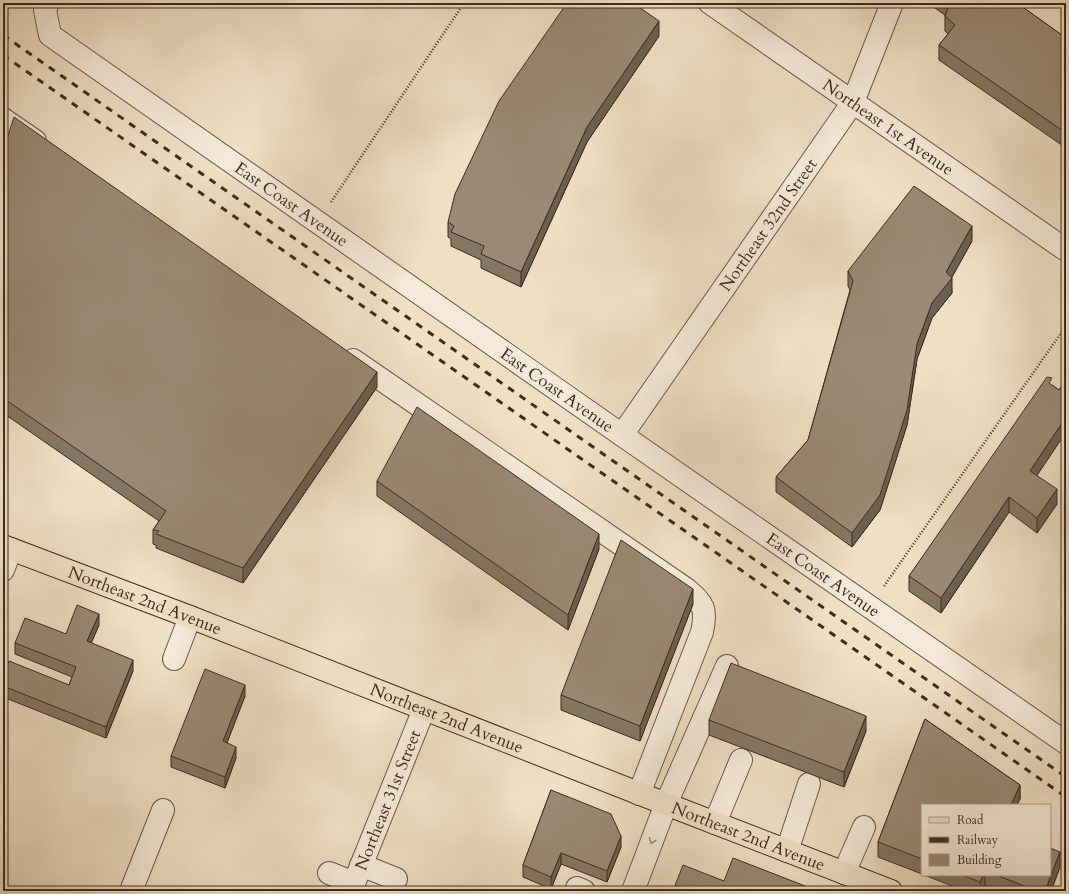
<svg xmlns="http://www.w3.org/2000/svg" width="1069" height="894" font-family="Cardo,serif">
<rect width="100%" height="100%" fill="#efdfc4"/>
<filter id="stains"><feTurbulence type="fractalNoise" baseFrequency=".005" numOctaves="4"/><feColorMatrix values="0 0 0 0 .2 0 0 0 0 .09 0 0 0 0 .02 0 0 0 .5 -.17"/></filter>
<radialGradient id="worn" r=".72"><stop offset=".6" stop-color="#630" stop-opacity="0"/><stop offset="1" stop-color="#630" stop-opacity=".3"/></radialGradient>
<g fill="none" stroke-linecap="round" stroke-linejoin="round">
<g stroke="#6a5848" stroke-width="24">
<g id="minor">
<path id="s1" d="M 48,3 L 45,10 L 50,35 L 622,435 L 1066,743"/>
<path id="s2" d="M 710,3 L 1066,250"/>
<path d="M 3,119 L 35,141"/>
<path d="M 353,360 L 686,589 C 704,604 707,609 702,632 L 639,794"/>
<path id="s3" d="M 622,435 L 853,102 L 892,3"/>
<path d="M 3,570 L 11,549"/>
<path d="M 174,659 L 190,617"/>
<path d="M 715,823 L 741,760"/>
<path d="M 787,851 L 809,784"/>
<path d="M 361,865 L 396,879"/>
<path d="M 329,873 L 354,883"/>
<path d="M 844,873 L 864,827"/>
<path d="M 577,888 L 584,891"/>
<path d="M 131,891 L 163,810"/>
<path id="s4" d="M 351,891 L 424,709"/>
<path d="M 633,891 L 666,804 L 727,666"/>
</g>
</g>
<g stroke="#3e2b1e" stroke-width="24">
<g id="major">
<path id="s5" d="M 3,546 L 190,617 L 666,804 L 891,891"/>
</g>
</g>
<g stroke="#3e2b1e" stroke-width="2.5" stroke-dasharray="1 2" stroke-linecap="butt">
<path d="M 331,202 L 464,3"/>
<path d="M 884,586 L 1066,326"/>
</g>
<use href="#minor" stroke="#f5ead9" stroke-width="22"/>
<use href="#major" stroke="#efdfc4" stroke-width="22"/>
<g stroke="#3e2b1e" stroke-width="3" stroke-dasharray="7 7" stroke-linecap="butt">
<path d="M 3,35 L 1066,777"/>
<path d="M 3,55 L 1066,797"/>
</g>
</g>
<g fill="#847664" stroke="#3e2b1e">
<path d="M 932,3 L 1017,3 L 1066,38 L 1066,148 L 939,60 L 939,45 L 948,34 L 945,31 L 945,15 L 932,6 Z"/>
<path d="M 1064,3 L 1066,3 L 1066,17 L 1064,15 Z"/>
<path d="M 659,36 L 587,142 L 521,287 L 481,268 L 481,260 L 451,246 L 451,239 L 448,237 L 448,222 Z"/>
<path d="M 3,151 L 377,387 L 243,583 L 156,548 L 156,545 L 153,544 L 153,530 L 159,521 L 3,413 Z"/>
<path d="M 972,241 L 951,278 L 952,293 L 932,318 L 917,359 L 907,425 L 880,510 L 852,547 L 776,492 L 776,477 L 808,440 L 850,290 L 848,286 L 848,271 Z"/>
<path d="M 1066,380 L 1066,432 L 1037,475 L 1057,504 L 1037,533 L 1009,512 L 941,613 L 909,591 L 909,576 L 1052,385 L 1059,390 Z"/>
<path d="M 377,481 L 599,549 L 568,630 L 377,496 Z"/>
<path d="M 693,604 L 640,741 L 561,710 L 561,695 Z"/>
<path d="M 99,625 L 91,643 L 133,671 L 106,738 L 3,697 L 3,675 L 69,685 L 72,677 L 15,654 L 15,643 L 66,634 Z"/>
<path d="M 245,696 L 227,743 L 236,758 L 225,788 L 171,767 L 171,756 Z"/>
<path d="M 925,719 L 1020,785 L 1020,799 L 1017,805 L 922,805 L 922,874 L 878,857 L 878,842 Z"/>
<path d="M 709,720 L 866,731 L 844,787 L 709,735 Z"/>
<path d="M 551,790 L 621,847 L 607,882 L 561,864 L 551,889 L 523,877 L 523,865 Z"/>
<path d="M 1060,867 L 1051,891 L 999,891 L 985,885 L 983,891 L 965,891 L 924,875 L 1050,875 Z"/>
</g>
<g fill="#6c6051" stroke="#3e2b1e">
<path d="M 659,21 L 659,36 L 587,142 L 521,287 L 521,272 L 587,127 Z"/>
<path d="M 972,226 L 972,241 L 950,281 L 952,278 L 952,293 L 932,318 L 917,359 L 907,425 L 880,510 L 852,547 L 852,533 L 917,344 L 932,303 L 946,272 Z"/>
<path d="M 377,372 L 377,387 L 243,583 L 243,568 Z"/>
<path d="M 1066,417 L 1066,432 L 1030,486 L 1030,471 Z"/>
<path d="M 1057,489 L 1057,504 L 1037,533 L 1037,518 Z"/>
<path d="M 1009,497 L 1009,512 L 941,613 L 941,598 Z"/>
<path d="M 599,534 L 599,549 L 568,630 L 568,615 Z"/>
<path d="M 693,589 L 693,604 L 640,741 L 640,726 Z"/>
<path d="M 99,614 L 99,625 L 87,653 L 87,641 Z"/>
<path d="M 133,660 L 133,671 L 106,738 L 106,727 Z"/>
<path d="M 245,685 L 245,696 L 223,753 L 223,741 Z"/>
<path d="M 866,716 L 866,731 L 844,787 L 844,772 Z"/>
<path d="M 236,747 L 236,758 L 225,788 L 225,777 Z"/>
<path d="M 1020,785 L 1020,799 L 1017,805 L 1011,805 Z"/>
<path d="M 621,836 L 621,847 L 607,882 L 607,871 Z"/>
<path d="M 1060,852 L 1060,867 L 1051,891 L 1045,891 Z"/>
<path d="M 561,853 L 561,864 L 551,889 L 551,877 Z"/>
<path d="M 983,875 L 985,875 L 985,885 L 983,891 L 980,891 L 980,882 Z"/>
</g>
<g fill="#9a8974" stroke="#3e2b1e">
<path d="M 567,3 L 633,3 L 659,21 L 587,127 L 521,272 L 481,254 L 484,246 L 451,232 L 454,226 L 448,222 L 455,194 L 499,101 Z"/>
<path d="M 950,3 L 1017,3 L 1066,38 L 1066,133 L 939,45 L 955,25 L 945,16 Z"/>
<path d="M 14,117 L 377,372 L 243,568 L 156,534 L 159,531 L 153,530 L 166,511 L 3,398 L 3,151 Z"/>
<path d="M 914,186 L 972,226 L 946,272 L 952,278 L 932,303 L 917,344 L 907,410 L 880,495 L 852,533 L 776,477 L 808,440 L 853,281 L 848,271 Z"/>
<path d="M 1047,377 L 1052,378 L 1049,383 L 1059,390 L 1066,380 L 1066,417 L 1030,471 L 1057,489 L 1037,518 L 1009,497 L 941,598 L 909,576 Z"/>
<path d="M 417,407 L 599,534 L 568,615 L 377,481 Z"/>
<path d="M 621,540 L 693,589 L 640,726 L 561,695 Z"/>
<path d="M 77,605 L 99,614 L 87,641 L 133,660 L 106,727 L 3,686 L 3,675 L 9,661 L 69,685 L 76,667 L 15,643 L 25,618 L 66,634 Z"/>
<path d="M 731,663 L 866,716 L 844,772 L 709,720 Z"/>
<path d="M 205,669 L 245,685 L 223,741 L 236,747 L 225,777 L 171,756 Z"/>
<path d="M 925,719 L 1020,785 L 1011,805 L 922,805 L 922,859 L 878,842 Z"/>
<path d="M 551,790 L 611,814 L 621,836 L 607,871 L 561,853 L 551,877 L 523,865 Z"/>
<path d="M 1050,848 L 1060,852 L 1045,891 L 1037,891 L 996,875 L 1050,875 Z"/>
<path d="M 733,858 L 818,891 L 673,891 L 683,865 L 724,881 Z"/>
<path d="M 962,875 L 983,875 L 980,882 Z"/>
</g>
<defs><path id="oneway-chevron" d="M-2-3.5L2.5 0L-2 3.5" fill="none" stroke-width="1.6" stroke-linecap="round" stroke-linejoin="round"/></defs>
<use stroke="#9a8a7c" href="#oneway-chevron" transform="translate(652 841) rotate(111)"/>
<g text-anchor="middle" stroke-width="3" stroke-linejoin="round" paint-order="stroke">
<g font-size="17" fill="#3e2b1e" stroke="#f5ead9">
<text dy="6" stroke="none"><textPath href="#s2" startOffset="217">Northeast 1st Avenue</textPath></text>
<text dy="6" stroke="none"><textPath href="#s1" startOffset="328">East Coast Avenue</textPath></text>
<text dy="6" stroke="none"><textPath href="#s3" startOffset="256">Northeast 32nd Street</textPath></text>
<text dy="6" stroke="none"><textPath href="#s1" startOffset="652">East Coast Avenue</textPath></text>
<text dy="6" stroke="none"><textPath href="#s1" startOffset="976">East Coast Avenue</textPath></text>
<text dy="6" stroke="none"><textPath href="#s5" startOffset="152">Northeast 2nd Avenue</textPath></text>
<text dy="6" stroke="none"><textPath href="#s5" startOffset="476">Northeast 2nd Avenue</textPath></text>
<text dy="6" stroke="none"><textPath href="#s4" startOffset="98">Northeast 31st Street</textPath></text>
<text dy="6" stroke="none"><textPath href="#s5" startOffset="800">Northeast 2nd Avenue</textPath></text>
</g>
</g>
<rect width="1069" height="894" fill="none" stroke="#efdfc4" stroke-width="16"/>
<rect x="4" y="4" width="1061" height="886" fill="none" stroke="#3e2b1e" stroke-width="2"/>
<rect x="8" y="8" width="1053" height="878" fill="none" stroke="#3e2b1e"/>
<rect x="921" y="804" width="130" height="72" fill="#f5ead9" stroke="#ac9e8e"/>
<rect x="929" y="817" width="20" height="6" fill="#efdfc4" stroke="#ac9e8e"/>
<text x="957" y="824" font-size="12" fill="#3e2b1e">Road</text>
<rect x="929" y="837" width="20" height="6" fill="#3e2b1e" stroke="#ac9e8e"/>
<text x="957" y="844" font-size="12" fill="#3e2b1e">Railway</text>
<rect x="929" y="854" width="20" height="12" fill="#9a8974" stroke="#ac9e8e"/>
<text x="957" y="864" font-size="12" fill="#3e2b1e">Building</text>
<rect width="100%" height="100%" filter="url(#stains)"/>
<rect width="100%" height="100%" fill="url(#worn)"/>
</svg>
